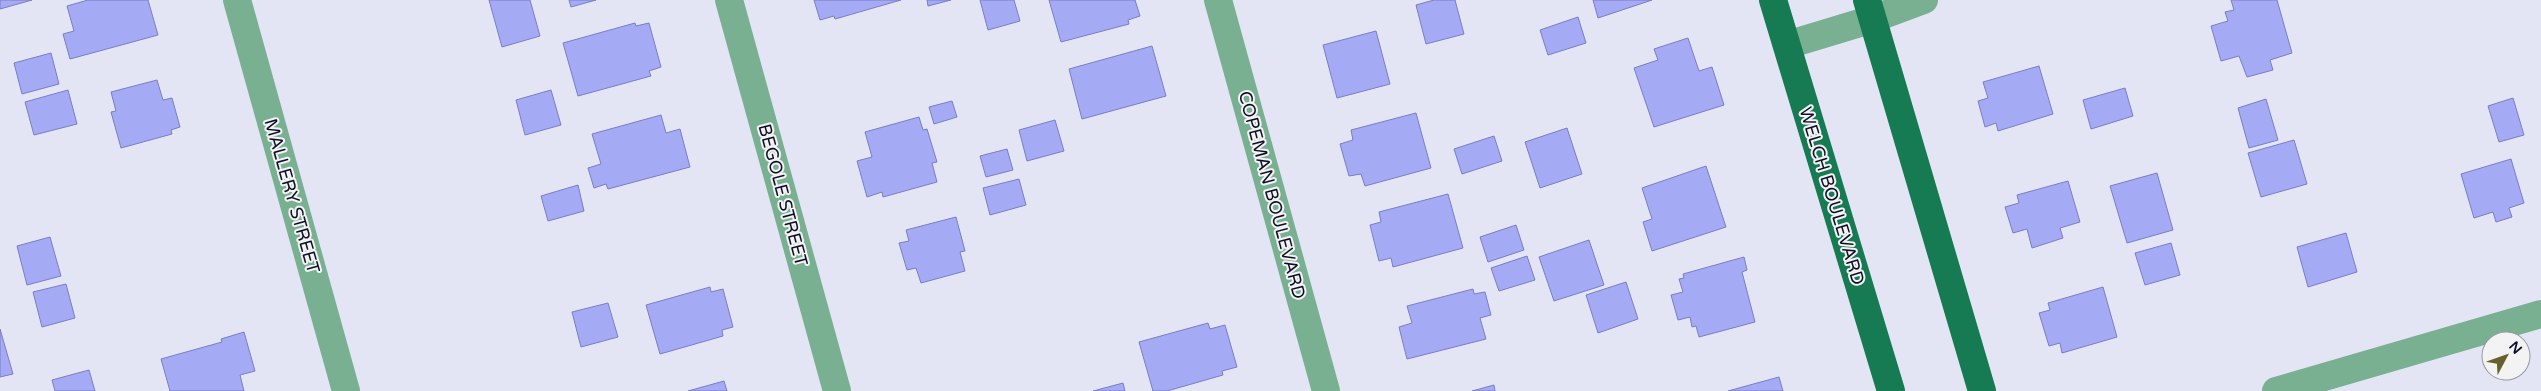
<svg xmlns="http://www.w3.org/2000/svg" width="2541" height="391" font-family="'Varela Round',sans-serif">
<rect width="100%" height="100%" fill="#e3e5f5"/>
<g fill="#a5aaf5" stroke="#797dc4">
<path d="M 0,0 L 32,0 L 0,9 Z"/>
<path d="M 88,0 L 148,0 L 158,35 L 70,59 L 63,34 L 74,31 L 67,6 Z"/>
<path d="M 489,0 L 530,0 L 540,36 L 502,47 Z"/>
<path d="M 569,0 L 596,0 L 571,7 Z"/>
<path d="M 814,0 L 901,0 L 835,19 L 834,16 L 820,20 Z"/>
<path d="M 927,0 L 951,0 L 928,6 Z"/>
<path d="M 980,0 L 1014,0 L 1020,21 L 988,30 Z"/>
<path d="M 1049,0 L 1135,0 L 1140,16 L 1128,20 L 1129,24 L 1061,42 Z"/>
<path d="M 1434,0 L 1455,0 L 1464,34 L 1426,44 L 1416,5 Z"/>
<path d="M 1593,0 L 1652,0 L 1598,18 Z"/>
<path d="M 2231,0 L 2277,0 L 2292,53 L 2270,60 L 2273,70 L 2247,77 L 2239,56 L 2221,61 L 2211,26 L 2228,21 L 2225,12 L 2234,10 Z"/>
<path d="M 1578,17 L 1586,43 L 1548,55 L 1540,30 Z"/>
<path d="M 635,23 L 636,26 L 649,23 L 661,67 L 649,71 L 651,76 L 578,96 L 563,43 Z"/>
<path d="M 1376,31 L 1390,84 L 1337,98 L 1323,45 Z"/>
<path d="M 1688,38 L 1699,71 L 1712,67 L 1724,105 L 1654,127 L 1634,68 L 1658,60 L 1654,49 Z"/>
<path d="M 1152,46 L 1166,96 L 1082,119 L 1069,69 Z"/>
<path d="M 51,53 L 59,84 L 22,94 L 14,63 Z"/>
<path d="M 2039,66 L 2053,114 L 1998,131 L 1996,123 L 1985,127 L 1978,101 L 1988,98 L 1983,82 Z"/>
<path d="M 157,80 L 163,100 L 172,98 L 180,127 L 171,130 L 172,134 L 121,148 L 111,112 L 116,111 L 111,92 Z"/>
<path d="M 2125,88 L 2133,116 L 2091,129 L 2083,100 Z"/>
<path d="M 68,90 L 77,124 L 34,135 L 25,102 Z"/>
<path d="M 551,90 L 561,125 L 525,135 L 516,100 Z"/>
<path d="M 2513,98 L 2524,135 L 2499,142 L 2488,106 Z"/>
<path d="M 2266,99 L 2278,140 L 2249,148 L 2238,108 Z"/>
<path d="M 952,101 L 957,117 L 934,124 L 929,107 Z"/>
<path d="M 1416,113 L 1431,168 L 1365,186 L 1361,174 L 1349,176 L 1340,144 L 1353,140 L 1351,130 Z"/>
<path d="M 661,115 L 666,133 L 680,129 L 690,167 L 608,189 L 606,184 L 594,188 L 588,168 L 601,164 L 592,134 Z"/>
<path d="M 919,117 L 923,130 L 927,129 L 937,162 L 932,163 L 937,182 L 883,197 L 882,192 L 867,197 L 857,161 L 872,157 L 865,132 Z"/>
<path d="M 1055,120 L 1064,151 L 1027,161 L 1019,130 Z"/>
<path d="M 1567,128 L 1582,174 L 1540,188 L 1525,142 Z"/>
<path d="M 1494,136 L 1502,161 L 1462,174 L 1454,149 Z"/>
<path d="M 2294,140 L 2307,184 L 2261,197 L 2248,153 Z"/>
<path d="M 1007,149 L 1013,170 L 986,177 L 980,156 Z"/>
<path d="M 2511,159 L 2524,203 L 2509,208 L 2512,217 L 2496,222 L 2493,212 L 2474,218 L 2461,174 Z"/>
<path d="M 1706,166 L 1726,227 L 1652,251 L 1643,222 L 1652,219 L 1642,188 Z"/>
<path d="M 2157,173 L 2173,230 L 2127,243 L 2110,186 Z"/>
<path d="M 1019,179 L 1026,205 L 990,215 L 983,188 Z"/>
<path d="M 2068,181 L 2080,222 L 2060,228 L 2063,238 L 2032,248 L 2027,229 L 2013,233 L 2005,207 L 2019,203 L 2017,195 Z"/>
<path d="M 578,185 L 584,211 L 548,221 L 541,196 Z"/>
<path d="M 1448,194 L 1463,248 L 1393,267 L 1391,258 L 1379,261 L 1370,225 L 1381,222 L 1379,212 Z"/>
<path d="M 956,217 L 965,251 L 960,252 L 965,271 L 921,283 L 916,268 L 907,270 L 899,243 L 909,241 L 906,230 Z"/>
<path d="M 1516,225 L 1524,250 L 1488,262 L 1480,237 Z"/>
<path d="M 2346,233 L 2357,272 L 2308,287 L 2297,247 Z"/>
<path d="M 50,237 L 61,276 L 27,285 L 17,246 Z"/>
<path d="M 1589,240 L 1604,285 L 1554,301 L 1539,257 Z"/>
<path d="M 2171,243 L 2180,275 L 2145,285 L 2135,253 Z"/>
<path d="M 1527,256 L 1535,280 L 1499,291 L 1491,268 Z"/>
<path d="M 1744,257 L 1747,270 L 1742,272 L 1755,322 L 1699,337 L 1696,326 L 1692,327 L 1690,317 L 1678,320 L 1671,295 L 1683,292 L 1679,279 L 1684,278 L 1683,274 Z"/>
<path d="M 1626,282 L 1638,319 L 1598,333 L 1586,295 Z"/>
<path d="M 66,284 L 75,318 L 42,327 L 33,292 Z"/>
<path d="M 710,287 L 711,292 L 723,289 L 733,327 L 722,330 L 723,336 L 660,354 L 646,305 Z"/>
<path d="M 2103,287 L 2117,337 L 2062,353 L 2060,343 L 2049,346 L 2039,313 L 2050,310 L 2048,303 Z"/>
<path d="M 1473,289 L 1474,294 L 1485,292 L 1491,315 L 1480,318 L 1486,339 L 1407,359 L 1399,327 L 1412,323 L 1407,306 Z"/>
<path d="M 608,303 L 618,337 L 581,347 L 572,312 Z"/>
<path d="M 1208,323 L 1210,329 L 1225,325 L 1237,367 L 1222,371 L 1223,375 L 1167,391 L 1153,391 L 1139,342 Z"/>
<path d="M 0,329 L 13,374 L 0,377 Z"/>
<path d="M 244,332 L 255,371 L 240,375 L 244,391 L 170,391 L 161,359 L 222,342 L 221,339 Z"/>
<path d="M 89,370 L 95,391 L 55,391 L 52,380 Z"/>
<path d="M 1779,377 L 1783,391 L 1728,391 Z"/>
<path d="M 724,381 L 727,391 L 688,391 Z"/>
<path d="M 1123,383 L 1125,391 L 1093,391 Z"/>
<path d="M 1494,385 L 1495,391 L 1472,391 Z"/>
</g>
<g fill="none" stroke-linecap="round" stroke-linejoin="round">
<g stroke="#79b092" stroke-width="28">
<path d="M 237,0 L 346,391"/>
<path d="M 729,0 L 837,391"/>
<path d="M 1218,0 L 1326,391"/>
<path d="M 1787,45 L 1873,19 L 1924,0"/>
<path d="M 2276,391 L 2541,314"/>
</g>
<g stroke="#167b53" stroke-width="28">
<path d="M 1773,0 L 1891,391"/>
<path d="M 1867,0 L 1982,391"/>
</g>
</g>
<g text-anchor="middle" stroke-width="4" stroke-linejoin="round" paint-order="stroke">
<g font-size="18" fill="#0d0d27" stroke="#f3f3f3">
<text transform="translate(783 195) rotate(75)" y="6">BEGOLE STREET</text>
<text transform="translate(1272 195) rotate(75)" y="6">COPEMAN BOULEVARD</text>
<text transform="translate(292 196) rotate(74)" y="6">MALLERY STREET</text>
<text transform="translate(1832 196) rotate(73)" y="6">WELCH BOULEVARD</text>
</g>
</g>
<g transform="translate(2506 356) rotate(49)"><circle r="24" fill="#f3f3f3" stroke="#9797a1"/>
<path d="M0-4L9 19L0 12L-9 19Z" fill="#68602c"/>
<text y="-8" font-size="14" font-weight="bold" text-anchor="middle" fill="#0d0d27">N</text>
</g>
</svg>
